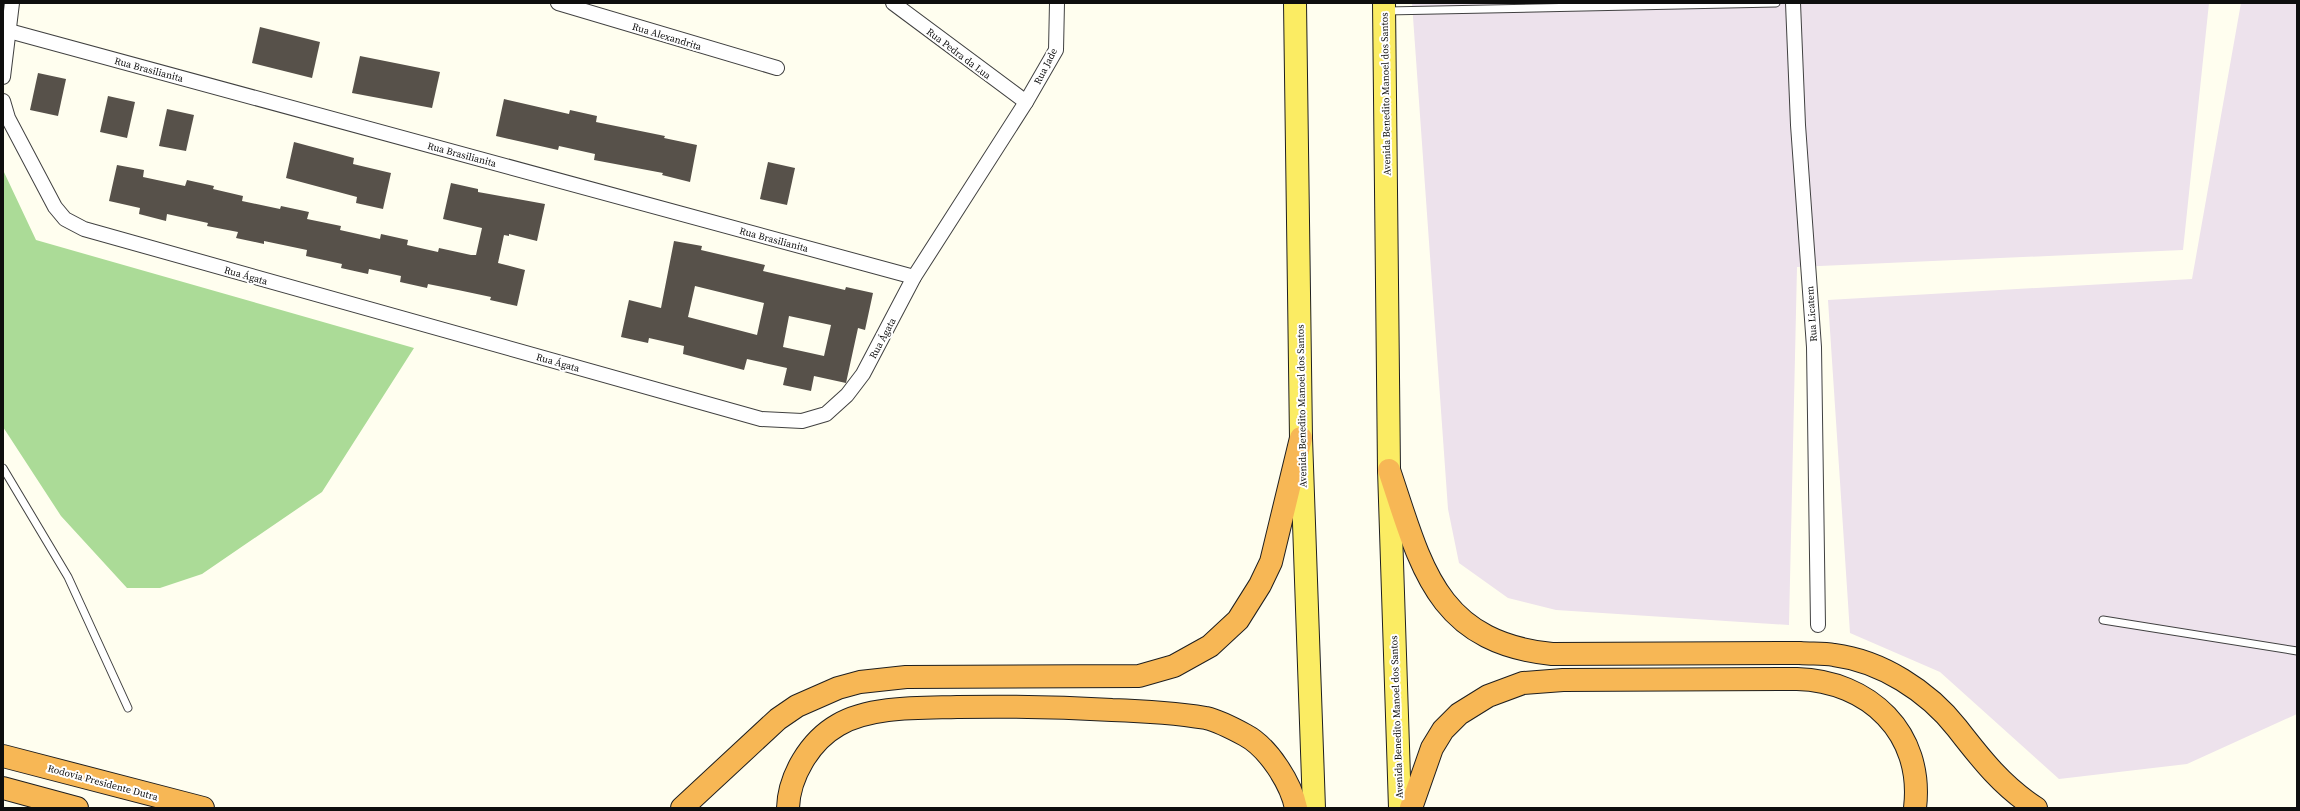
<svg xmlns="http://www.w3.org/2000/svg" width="2300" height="811" font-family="'Source Serif 4',serif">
<rect width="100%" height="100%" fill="#fffeef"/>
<g fill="#ede2ec">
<path d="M 1412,3 L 2209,3 L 2183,250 L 1797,267 L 1789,625 L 1556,610 L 1508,598 L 1459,563 L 1448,509 Z"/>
<path d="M 2241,3 L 2297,3 L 2297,714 L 2187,764 L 2059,779 L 1940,672 L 1850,633 L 1828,300 L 2192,279 Z"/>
</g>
<path fill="#abdb97" d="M 3,170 L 36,240 L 414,348 L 322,492 L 202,574 L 160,588 L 127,588 L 61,516 L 3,427 Z"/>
<g fill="#57514a" fill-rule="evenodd">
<path d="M 260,27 L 320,42 L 312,78 L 252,63 Z"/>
<path d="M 360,56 L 440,72 L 432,108 L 352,93 Z"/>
<path d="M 38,73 L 66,79 L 58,116 L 30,110 Z"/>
<path d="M 108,96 L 135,102 L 127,138 L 100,132 Z"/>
<path d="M 504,99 L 569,114 L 570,110 L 597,116 L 596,122 L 665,136 L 664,138 L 697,145 L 690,182 L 662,175 L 663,173 L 594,160 L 595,154 L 559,146 L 558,150 L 496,136 Z"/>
<path d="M 167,109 L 194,115 L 186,151 L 159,146 Z"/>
<path d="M 294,142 L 354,158 L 353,164 L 391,173 L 383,209 L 356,203 L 357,197 L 286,178 Z"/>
<path d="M 768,162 L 795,168 L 787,205 L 760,199 Z"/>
<path d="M 117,165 L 144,170 L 143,177 L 185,186 L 187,180 L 214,186 L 213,189 L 243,196 L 242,201 L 280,209 L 281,206 L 309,212 L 307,219 L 341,226 L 340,230 L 380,239 L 381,234 L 408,240 L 407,245 L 438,252 L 439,248 L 471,255 L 476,255 L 482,228 L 443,219 L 451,183 L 478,189 L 478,192 L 545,204 L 537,241 L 509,234 L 509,236 L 504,235 L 498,263 L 525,270 L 517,306 L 490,300 L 491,297 L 458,290 L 428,284 L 427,288 L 400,282 L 401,276 L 369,269 L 368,274 L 341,268 L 342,264 L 306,256 L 307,250 L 264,241 L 264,244 L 236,238 L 238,232 L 207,226 L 208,223 L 167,214 L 166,221 L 139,214 L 140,208 L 109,201 Z"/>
<path d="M 674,241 L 702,246 L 701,250 L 765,265 L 763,271 L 845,290 L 846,287 L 873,293 L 865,330 L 858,328 L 846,383 L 814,376 L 811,391 L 783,385 L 787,368 L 747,359 L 744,370 L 683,354 L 684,346 L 649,338 L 648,343 L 621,337 L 629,300 L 661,308 ZM 695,286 L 764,303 L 757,335 L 688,317 ZM 789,316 L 831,325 L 824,356 L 783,347 Z"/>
</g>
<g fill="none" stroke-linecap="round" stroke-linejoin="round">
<g stroke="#414141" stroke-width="9">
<g id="service">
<path d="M 1386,11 L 1776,3"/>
<path d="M 3,468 L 68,577 L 128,708"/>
<path d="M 2103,620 L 2297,651"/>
</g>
</g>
<g stroke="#414141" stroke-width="16">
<g id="minor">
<path d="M 558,3 L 777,68"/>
<path d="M 893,3 L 1026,102"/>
<path d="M 1793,3 L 1798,125 L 1814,347 L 1818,625"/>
<path d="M 9,31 L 914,277"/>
<path d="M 3,77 L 12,3"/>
<path d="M 3,101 L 8,118 L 55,207 L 65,219 L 84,229 L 761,419 L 802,421 L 826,414 L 847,395 L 863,374 L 914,277 L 1026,102 L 1056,50 L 1057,3"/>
</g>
</g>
<g stroke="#1f1f1f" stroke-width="24">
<g id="primary">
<path d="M 1295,3 L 1301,438 L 1314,808"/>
<path d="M 1384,3 L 1389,470 L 1400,808"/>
</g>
</g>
<g stroke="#1f1f1f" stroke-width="24">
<g id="motorway">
<path d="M 1389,470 C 1421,565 1435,642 1552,654 L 1800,653 C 1811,654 1823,653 1834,655 C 1881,661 1928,691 1957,728 C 1981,759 2003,787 2036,808"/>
<path d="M 3,756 L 203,808"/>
<path d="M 3,788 L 77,808"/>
<path d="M 682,808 L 778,719 L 797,706 L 838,688 L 860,682 L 906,677 L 1139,676 L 1174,666 L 1210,646 L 1238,620 L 1260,585 L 1271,562 L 1301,438"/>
<path d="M 788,808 C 789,776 810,741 838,725 C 870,706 921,708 957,707 C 1009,706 1060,707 1112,710 C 1144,711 1175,713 1206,718 C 1219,721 1234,729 1245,735 C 1268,747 1291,783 1296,808"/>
<path d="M 1411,808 L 1432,748 L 1443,730 L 1459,714 L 1488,696 L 1523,683 L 1563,680 L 1797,679 C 1869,681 1924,733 1915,808"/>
</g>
</g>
<use href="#service" stroke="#fff" stroke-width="7"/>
<use href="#minor" stroke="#fff" stroke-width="14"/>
<use href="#primary" stroke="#fbec63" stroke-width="22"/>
<use href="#motorway" stroke="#f7b755" stroke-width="22"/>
</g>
<g text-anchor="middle" stroke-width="4" stroke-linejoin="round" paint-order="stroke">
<g font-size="10" fill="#0e0e0e" stroke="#fff">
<text transform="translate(667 36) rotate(17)" y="4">Rua Alexandrita</text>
<text transform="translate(959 53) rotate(37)" y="4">Rua Pedra da Lua</text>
<text transform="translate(1045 66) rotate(-63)" y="4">Rua Jade</text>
<text transform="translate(149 69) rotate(15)" y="4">Rua Brasilianita</text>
<text transform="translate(1385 94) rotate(-91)" y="4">Avenida Benedito Manoel dos Santos</text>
<text transform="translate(462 154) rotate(15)" y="4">Rua Brasilianita</text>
<text transform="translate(774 239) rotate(15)" y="4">Rua Brasilianita</text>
<text transform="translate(246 275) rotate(16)" y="4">Rua Ágata</text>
<text transform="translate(1811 314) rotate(-94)" y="4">Rua Licatem</text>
<text transform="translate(882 338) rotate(-62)" y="4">Rua Ágata</text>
<text transform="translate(558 362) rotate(16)" y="4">Rua Ágata</text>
<text transform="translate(1301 406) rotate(-91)" y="4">Avenida Benedito Manoel dos Santos</text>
<text transform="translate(1396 717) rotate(-92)" y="4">Avenida Benedito Manoel dos Santos</text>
<text transform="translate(103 782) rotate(15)" y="4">Rodovia Presidente Dutra</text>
</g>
</g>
<rect width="2300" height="811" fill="none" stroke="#0e0e0e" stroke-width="8"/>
</svg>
